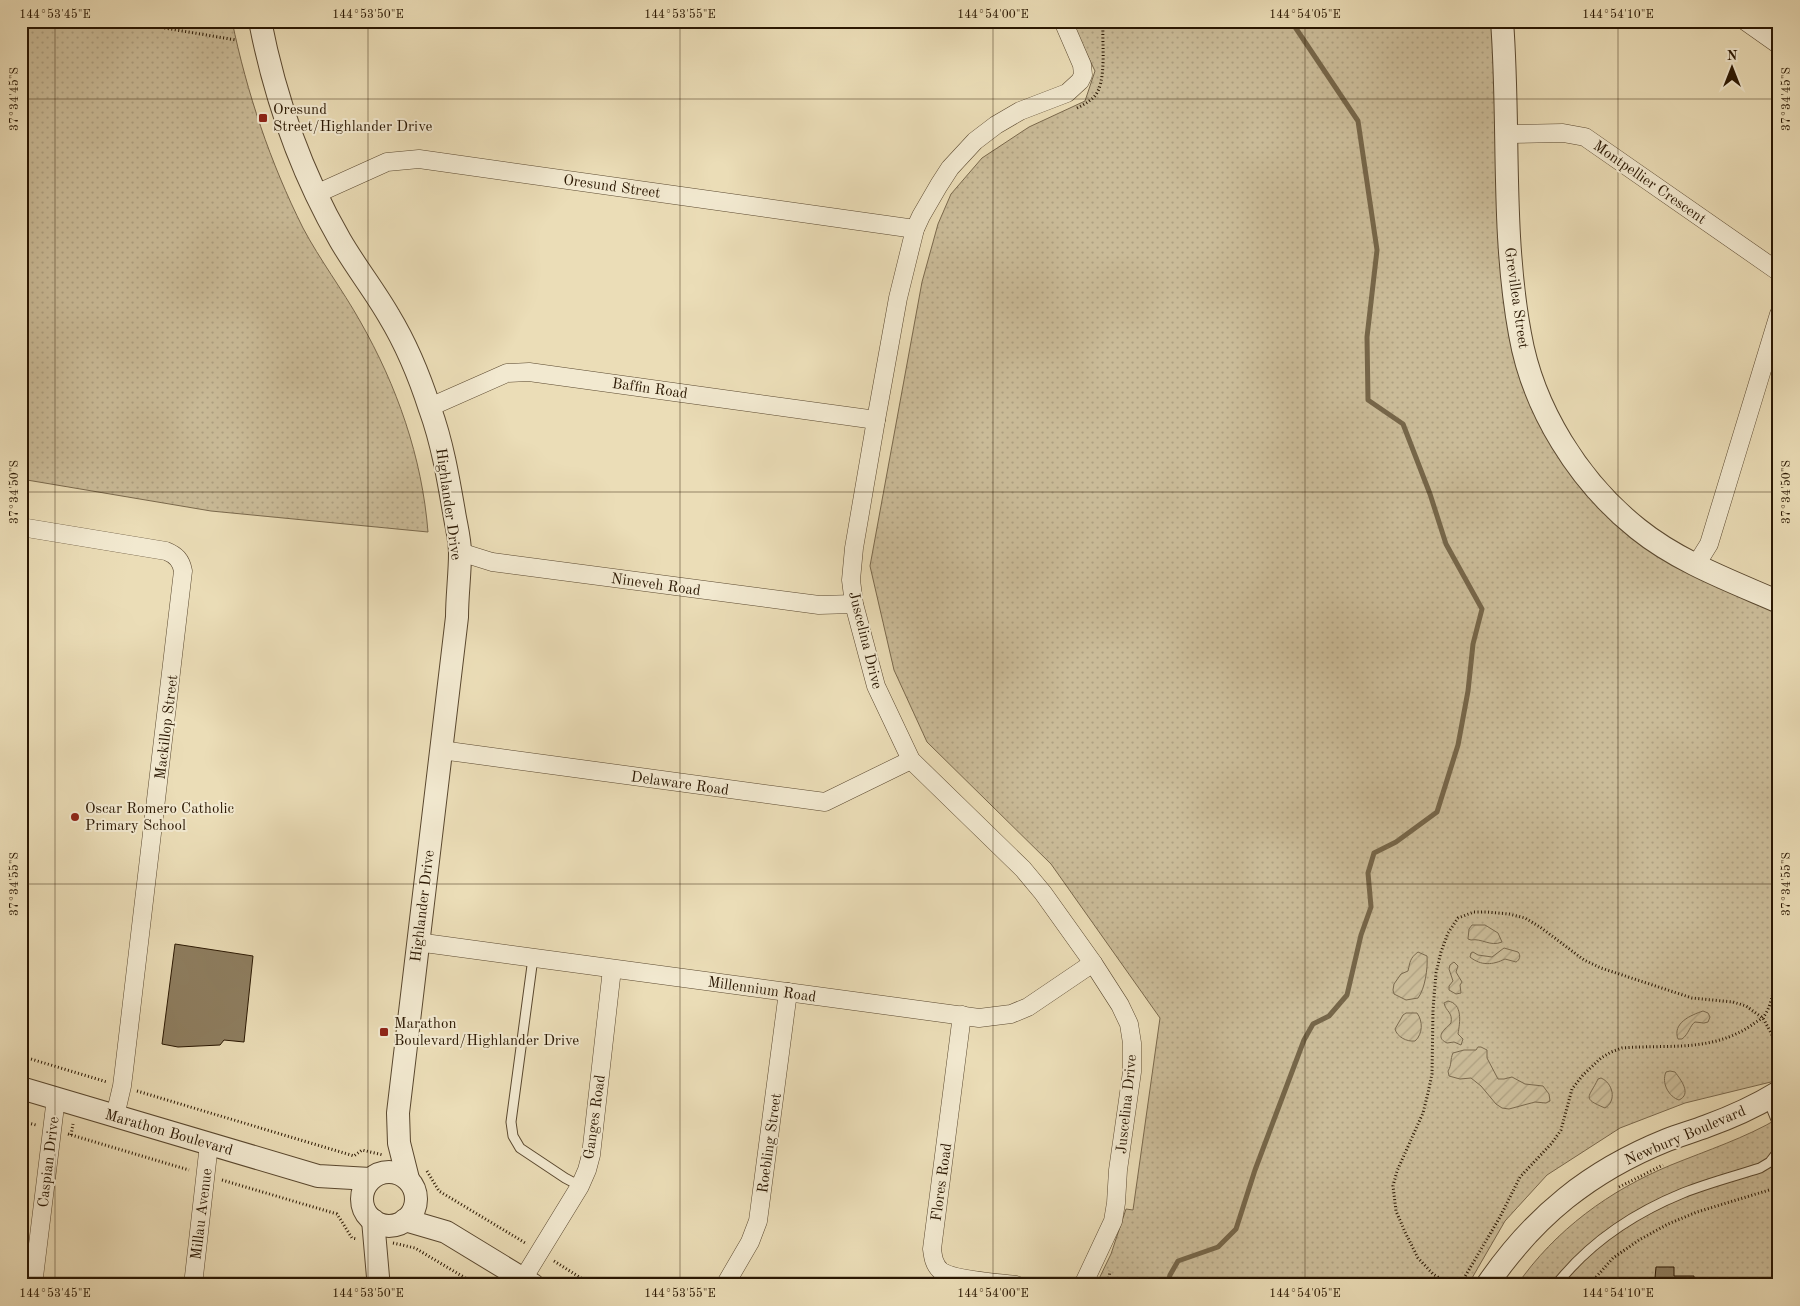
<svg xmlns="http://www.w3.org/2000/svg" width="1800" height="1306" font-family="'Old Standard TT',serif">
<defs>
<pattern id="park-dots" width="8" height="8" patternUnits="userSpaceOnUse" patternTransform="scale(1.25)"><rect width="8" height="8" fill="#cabb98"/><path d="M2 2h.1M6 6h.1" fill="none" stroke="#aea081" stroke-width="1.8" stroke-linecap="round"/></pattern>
<pattern id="garden-furrows" width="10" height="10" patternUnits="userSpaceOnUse" patternTransform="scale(1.25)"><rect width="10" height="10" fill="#cabb98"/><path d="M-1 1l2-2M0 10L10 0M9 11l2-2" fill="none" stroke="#aea081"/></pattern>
</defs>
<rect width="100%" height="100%" fill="#ebddb7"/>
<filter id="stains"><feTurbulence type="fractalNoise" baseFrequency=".004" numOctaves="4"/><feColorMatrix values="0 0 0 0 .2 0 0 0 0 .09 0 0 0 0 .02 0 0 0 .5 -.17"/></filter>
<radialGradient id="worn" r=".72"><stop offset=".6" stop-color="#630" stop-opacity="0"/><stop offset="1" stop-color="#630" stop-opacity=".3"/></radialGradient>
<g fill="url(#park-dots)" stroke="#7a694d">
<path d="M 21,21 L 232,21 C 247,93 270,162 303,228 C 320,260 342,289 360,321 C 397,386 422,457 428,532 L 211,511 L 21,479 Z"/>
<path d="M 1071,21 L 1498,21 L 1515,342 L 1602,504 L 1779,610 L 1779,1080 L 1685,1103 L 1620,1128 L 1547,1175 L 1505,1221 L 1468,1285 L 1096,1285 L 1111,1254 L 1126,1209 L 1133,1210 L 1160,1018 L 1051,864 L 927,742 L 894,670 L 870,566 L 922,282 L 938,224 L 951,194 L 982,158 L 1029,127 L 1085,101 L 1095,71 Z"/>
<path d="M 1779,1118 L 1779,1285 L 1517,1285 C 1555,1230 1610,1190 1671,1165 C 1708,1150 1745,1138 1779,1118 Z"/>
</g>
<g fill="url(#garden-furrows)" stroke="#7a694d">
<path d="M 1472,925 L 1485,925 L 1498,933 L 1502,942 C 1490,947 1482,938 1471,940 L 1468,939 L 1469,929 Z"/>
<path d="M 1504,948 L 1518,952 C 1521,955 1520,960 1516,962 L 1505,959 C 1493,965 1481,966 1470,957 L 1471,953 L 1473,952 L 1478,955 L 1492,957 Z"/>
<path d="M 1418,952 L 1427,956 C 1428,968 1425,989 1418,998 L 1406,1000 L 1394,994 L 1393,990 L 1394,984 L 1401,974 L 1408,971 C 1410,962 1410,958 1418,952 Z"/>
<path d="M 1454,962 L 1458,966 L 1456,972 L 1462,982 L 1460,985 L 1461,993 L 1456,994 L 1449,990 L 1449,986 L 1453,981 L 1449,969 L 1450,965 Z"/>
<path d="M 1448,1001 C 1463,1004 1460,1022 1458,1034 L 1463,1039 L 1461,1045 L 1454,1042 L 1447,1043 C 1434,1037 1445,1029 1451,1023 C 1453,1012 1446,1012 1444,1003 Z"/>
<path d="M 1703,1011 L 1708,1013 L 1710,1017 L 1708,1022 L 1704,1023 L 1695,1022 C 1690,1025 1689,1034 1682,1039 L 1678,1039 C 1672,1023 1691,1015 1703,1011 Z"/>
<path d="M 1406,1013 L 1417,1013 C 1423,1021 1423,1034 1415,1041 C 1407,1042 1397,1037 1395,1029 L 1403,1015 Z"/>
<path d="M 1478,1047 L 1481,1047 L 1487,1050 L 1487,1058 L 1498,1079 L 1504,1079 L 1512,1077 L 1525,1084 L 1543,1086 L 1549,1094 L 1550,1101 L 1546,1103 L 1535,1102 L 1509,1109 L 1502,1108 L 1496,1104 L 1481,1086 L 1471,1078 L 1460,1079 L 1449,1076 L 1448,1071 C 1452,1065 1450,1059 1453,1053 L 1464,1050 L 1476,1050 Z"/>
<path d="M 1670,1071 L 1675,1072 C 1681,1080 1692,1094 1679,1100 C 1669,1097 1661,1083 1666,1072 Z"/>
<path d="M 1601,1078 C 1613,1083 1617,1101 1605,1108 C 1581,1098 1589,1098 1598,1079 Z"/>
</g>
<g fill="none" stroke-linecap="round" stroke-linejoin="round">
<path stroke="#766649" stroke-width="5" d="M 1167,1285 L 1170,1275 L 1178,1261 L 1218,1247 L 1236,1229 L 1255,1170 L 1304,1040 L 1313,1024 L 1329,1016 L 1347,995 L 1361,935 L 1371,907 L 1368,873 L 1374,853 L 1396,842 L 1437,812 L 1458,745 L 1468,691 L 1473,644 L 1482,609 L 1446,544 L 1430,494 L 1403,424 L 1368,400 L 1367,337 L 1377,250 L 1358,121 L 1291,21"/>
</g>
<g fill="#8e7e60" stroke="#2a1702">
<path d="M 175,944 L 253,956 L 244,1042 L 224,1040 L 220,1045 L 178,1047 L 162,1044 Z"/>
<path d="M 1656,1267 L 1674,1267 L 1674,1276 L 1694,1276 L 1694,1281 L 1724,1281 L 1724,1285 L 1633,1285 L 1632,1278 L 1655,1278 Z"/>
</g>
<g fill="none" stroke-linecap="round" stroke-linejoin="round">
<g stroke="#5a482f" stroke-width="11">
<g id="service">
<path d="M 533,958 L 511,1122 L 513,1136 L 520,1148 L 565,1178 L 580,1186"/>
<path d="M 1768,1100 L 1779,1127"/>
<path d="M 1556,1285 C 1589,1243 1634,1213 1683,1193 C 1708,1183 1735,1176 1760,1168 L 1770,1162 L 1779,1150"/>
</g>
</g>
<g stroke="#5a482f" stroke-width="19">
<g id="minor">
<path d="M 1063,21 L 1082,65 L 1083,75 L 1080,81 L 1067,93 L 1020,111 L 996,125 L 975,141 L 950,168 L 939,185 L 921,216 L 915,229 L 898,298 L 876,420 L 854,548 L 851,580 L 854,604 L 876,686 L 911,760 L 1023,869 L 1043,893 L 1093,963 L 1120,1005 L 1129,1024 L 1132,1043 L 1132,1072 L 1118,1170 L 1116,1203 L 1113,1221 L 1083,1285"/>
<path d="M 1745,21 L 1779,45"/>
<path d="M 1507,134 L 1563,133 L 1585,137 L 1779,272"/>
<path d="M 316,194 L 387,162 L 419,159 L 915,229"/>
<path d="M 430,407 L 507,373 L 529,372 L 876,420"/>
<path d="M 21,527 L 166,551 C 176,555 181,560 183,571 L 124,1070 L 122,1086 L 115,1116"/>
<path d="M 460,552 L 492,562 L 819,605 L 854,604"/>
<path d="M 1696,565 L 1709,544 L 1779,314"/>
<path d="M 441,750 L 825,802 L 911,760"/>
<path d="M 417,942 L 979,1018 L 1011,1014 L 1028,1007 L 1093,963"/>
<path d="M 962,1015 L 932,1249 C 933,1257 934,1265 941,1271 C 953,1280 1000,1283 1016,1285"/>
<path d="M 523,1279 L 580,1186 L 587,1170 L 591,1155 L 612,969"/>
<path d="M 33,1285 L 56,1098"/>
<path d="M 193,1285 L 209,1144"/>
<path d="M 725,1285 L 750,1242 L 758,1221 L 788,992"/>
</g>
</g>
<g stroke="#5a482f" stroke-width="24">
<g id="tertiary">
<path d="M 260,21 C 275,98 301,172 340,240 C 355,266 374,290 389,316 C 406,344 420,378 430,409 C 442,442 448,477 454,512 C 456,525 460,539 460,553 C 460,574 457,596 457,617 L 398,1113 L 399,1143 L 408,1179"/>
<path d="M 1502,21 C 1510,125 1501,231 1520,334 C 1533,409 1579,482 1638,529 C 1679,562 1731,581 1779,602"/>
<path d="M 21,1088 L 318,1176 L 370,1179"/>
<circle cx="389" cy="1199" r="27"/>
<path d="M 373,1220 L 378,1277 L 377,1285"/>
<path d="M 405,1220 L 446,1232 L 533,1285"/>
<path d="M 1487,1285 C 1534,1216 1590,1171 1667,1140 C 1680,1135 1694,1131 1707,1126 C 1732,1117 1756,1106 1779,1092"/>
</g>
</g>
<g stroke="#2a1702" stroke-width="3" stroke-dasharray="1 2.5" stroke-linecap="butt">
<path d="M 123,21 L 236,40"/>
<path d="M 1077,108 C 1083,105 1089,102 1094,97 C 1107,83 1102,45 1103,27 L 1100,21"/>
<path d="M 21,1056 L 107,1082"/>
<path d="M 137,1091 L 354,1156 L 362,1150 L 383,1155"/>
<path d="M 21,1121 L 36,1125"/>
<path d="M 68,1134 L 189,1170"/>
<path d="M 71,1135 L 73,1124"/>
<path d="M 427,1171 L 439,1191 L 527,1244"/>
<path d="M 222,1180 L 337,1214 L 352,1238 L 357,1239"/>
<path d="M 1619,1187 L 1663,1165"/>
<path d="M 393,1243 L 415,1248 L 477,1285"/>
<path d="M 554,1261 L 592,1285"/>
<path d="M 1108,1285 L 1110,1271"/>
<path d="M 1450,1285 L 1433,1274 L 1418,1258 L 1405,1232 L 1396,1211 L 1393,1186 L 1397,1171 L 1423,1113 L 1428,1093 L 1432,1074 L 1433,1010 L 1436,973 L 1441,952 L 1448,933 L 1458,918 L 1474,912 L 1487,912 L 1509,914 L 1525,918 L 1540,927 L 1584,960 L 1601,968 L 1692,998 L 1733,1002 L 1746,1006 L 1763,1018 L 1779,1048"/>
<path d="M 1460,1285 L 1500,1217 L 1520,1177 L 1552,1143 L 1561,1130 L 1572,1089 L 1583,1075 L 1601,1058 L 1611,1052 L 1622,1048 C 1668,1044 1710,1053 1752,1025 C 1757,1021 1763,1019 1766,1013 C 1774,999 1774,980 1779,965"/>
<path d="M 1589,1285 L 1613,1258 L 1639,1240 L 1668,1224 L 1697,1212 L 1779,1187"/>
</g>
<use href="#service" stroke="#f2e9d0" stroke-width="9"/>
<use href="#minor" stroke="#f2e9d0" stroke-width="18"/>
<use href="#tertiary" stroke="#f2e9d0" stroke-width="22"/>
</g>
<path fill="none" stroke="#2a1702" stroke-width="1" stroke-opacity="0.45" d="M 55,21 L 55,1285M 368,21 L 368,1285M 680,21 L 680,1285M 993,21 L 993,1285M 1305,21 L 1305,1285M 1618,21 L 1618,1285M 21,99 L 1779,99M 21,492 L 1779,492M 21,884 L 1779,884M 21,1277 L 1779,1277"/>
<g fill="#8f2418" stroke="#f2e9d0" stroke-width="2">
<rect x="258" y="113" width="10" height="10" rx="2.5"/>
<circle cx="75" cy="817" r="5"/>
<rect x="379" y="1027" width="10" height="10" rx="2.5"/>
</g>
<g text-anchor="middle" stroke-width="4" stroke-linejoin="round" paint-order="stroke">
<g font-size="15" fill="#2a1702" stroke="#f2e9d0" text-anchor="start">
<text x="273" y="114">Oresund<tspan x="273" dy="17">Street/Highlander Drive</tspan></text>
<text x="85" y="813">Oscar Romero Catholic<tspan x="85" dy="17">Primary School</tspan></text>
<text x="394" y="1028">Marathon<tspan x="394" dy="17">Boulevard/Highlander Drive</tspan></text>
</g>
<g font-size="15" fill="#2a1702" stroke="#f2e9d0">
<text transform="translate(1650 182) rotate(35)" y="5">Montpellier Crescent</text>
<text transform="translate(612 186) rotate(8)" y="5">Oresund Street</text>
<text transform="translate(1517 298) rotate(82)" y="5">Grevillea Street</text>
<text transform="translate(650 388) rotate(8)" y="5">Baffin Road</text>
<text transform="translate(449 504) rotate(82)" y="5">Highlander Drive</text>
<text transform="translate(656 584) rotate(8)" y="5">Nineveh Road</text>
<text transform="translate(866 640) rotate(76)" y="5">Juscelina Drive</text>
<text transform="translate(166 727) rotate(-83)" y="5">Mackillop Street</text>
<text transform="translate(680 783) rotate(8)" y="5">Delaware Road</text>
<text transform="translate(422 906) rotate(-83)" y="5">Highlander Drive</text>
<text transform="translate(762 989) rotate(8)" y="5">Millennium Road</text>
<text transform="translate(1126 1104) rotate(-84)" y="5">Juscelina Drive</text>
<text transform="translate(594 1117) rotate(-82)" y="5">Ganges Road</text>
<text transform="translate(169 1132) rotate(16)" y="5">Marathon Boulevard</text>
<text transform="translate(1685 1135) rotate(-23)" y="5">Newbury Boulevard</text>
<text transform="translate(769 1143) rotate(-82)" y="5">Roebling Street</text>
<text transform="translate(48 1162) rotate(-83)" y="5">Caspian Drive</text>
<text transform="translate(941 1182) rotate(-82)" y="5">Flores Road</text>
<text transform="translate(201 1214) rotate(-83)" y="5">Millau Avenue</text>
</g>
</g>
<rect width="1800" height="1306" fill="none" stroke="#ebddb7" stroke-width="55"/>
<g transform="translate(1732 68)" stroke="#f2e9d0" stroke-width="4" paint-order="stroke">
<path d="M0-4L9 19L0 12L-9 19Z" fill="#2a1702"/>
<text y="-8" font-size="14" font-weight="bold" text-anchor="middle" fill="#2a1702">N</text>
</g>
<rect x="28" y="28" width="1744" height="1250" fill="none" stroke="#2a1702" stroke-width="2"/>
<g font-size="12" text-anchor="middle" fill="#2a1702">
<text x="55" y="18">144°53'45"E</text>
<text x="368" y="18">144°53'50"E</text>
<text x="680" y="18">144°53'55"E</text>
<text x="993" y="18">144°54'00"E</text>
<text x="1305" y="18">144°54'05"E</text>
<text x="1618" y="18">144°54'10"E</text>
<text transform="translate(14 99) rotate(-90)" y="4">37°34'45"S</text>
<text transform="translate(1786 99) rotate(-90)" y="4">37°34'45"S</text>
<text transform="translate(14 492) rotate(-90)" y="4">37°34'50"S</text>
<text transform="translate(1786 492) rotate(-90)" y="4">37°34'50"S</text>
<text transform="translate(14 884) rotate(-90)" y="4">37°34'55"S</text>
<text transform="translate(1786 884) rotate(-90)" y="4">37°34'55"S</text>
<text x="55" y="1297">144°53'45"E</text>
<text x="368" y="1297">144°53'50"E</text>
<text x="680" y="1297">144°53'55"E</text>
<text x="993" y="1297">144°54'00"E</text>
<text x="1305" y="1297">144°54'05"E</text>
<text x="1618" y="1297">144°54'10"E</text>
</g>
<rect width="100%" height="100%" filter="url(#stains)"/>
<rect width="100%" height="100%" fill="url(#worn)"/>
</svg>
